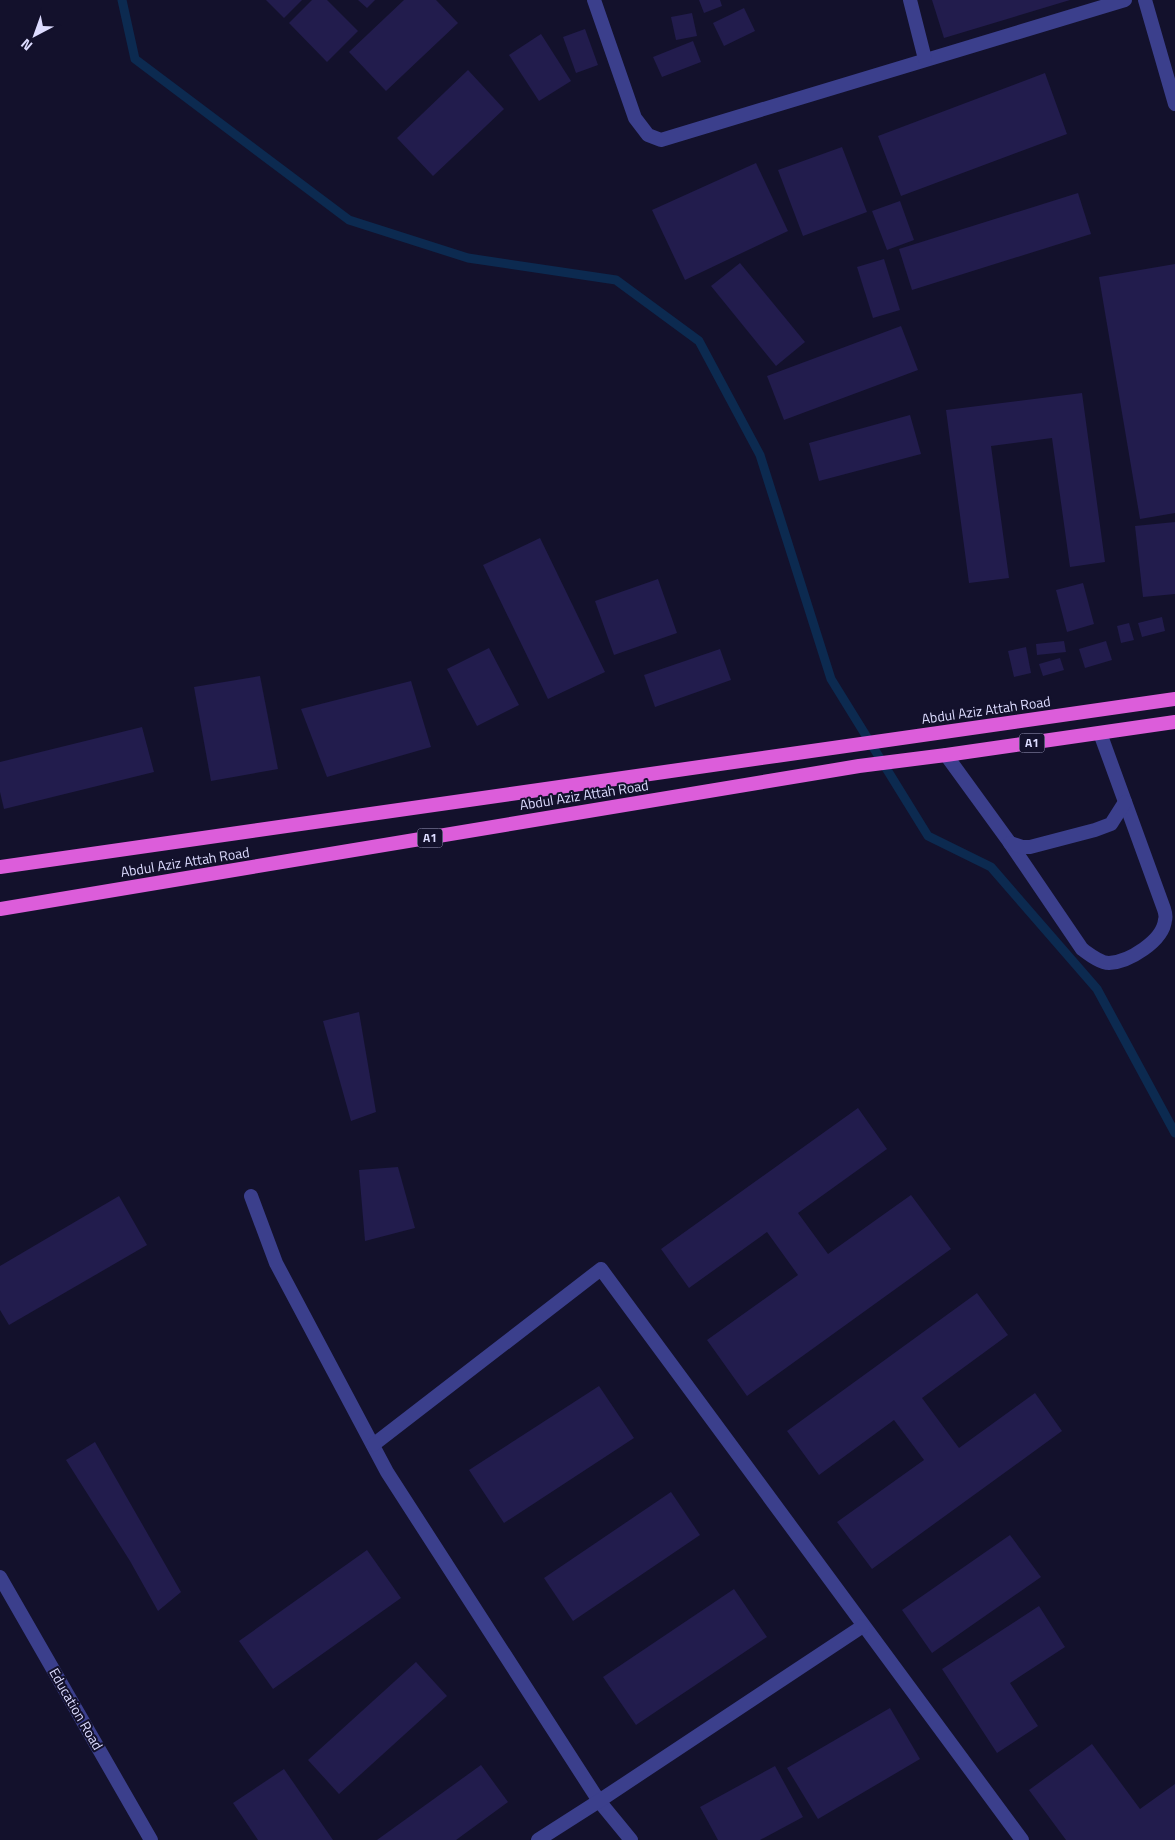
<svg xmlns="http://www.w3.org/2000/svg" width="1175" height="1840" font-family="'Titillium Web',sans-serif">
<rect width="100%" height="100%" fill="#13112c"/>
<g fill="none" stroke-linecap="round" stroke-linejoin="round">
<path stroke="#0c2a50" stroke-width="9" d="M 122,0 L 135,59 L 349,220 L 468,258 L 616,280 L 699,341 L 760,455 L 831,679 L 928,836 L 991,867 L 1097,989 L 1175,1133"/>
</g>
<g fill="#221c4d">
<path d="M 266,0 L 302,0 L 284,18 Z"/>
<path d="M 312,0 L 327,0 L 358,31 L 327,62 L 289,23 Z"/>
<path d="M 358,0 L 375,0 L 367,8 Z"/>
<path d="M 404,0 L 436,0 L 458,23 L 386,91 L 349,52 Z"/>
<path d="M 699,0 L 720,0 L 722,6 L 704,13 Z"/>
<path d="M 932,0 L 1070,0 L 944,38 Z"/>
<path d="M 744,8 L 755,31 L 724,46 L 713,23 Z"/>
<path d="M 692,13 L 697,36 L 676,40 L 671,17 Z"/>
<path d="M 585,29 L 598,65 L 576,73 L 563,37 Z"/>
<path d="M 541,34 L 571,81 L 539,101 L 509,55 Z"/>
<path d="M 693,41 L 701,62 L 662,77 L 653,57 Z"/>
<path d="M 468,70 L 504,109 L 433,176 L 397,138 Z"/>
<path d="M 1045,73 L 1067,134 L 901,196 L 878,136 Z"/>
<path d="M 842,147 L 867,212 L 803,236 L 778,170 Z"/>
<path d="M 756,163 L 788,231 L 685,280 L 652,210 Z"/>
<path d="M 1078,193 L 1091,234 L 912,290 L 899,249 Z"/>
<path d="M 900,201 L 914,240 L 887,250 L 872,211 Z"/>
<path d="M 884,259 L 900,310 L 873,318 L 857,267 Z"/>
<path d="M 740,263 L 805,342 L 776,366 L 711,286 Z"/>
<path d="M 1175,264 L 1175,513 L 1140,519 L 1099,277 Z"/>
<path d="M 901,326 L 918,370 L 784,420 L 767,376 Z"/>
<path d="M 1082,393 L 1105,562 L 1070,567 L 1052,438 L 991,446 L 1009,578 L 969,583 L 946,410 Z"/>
<path d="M 910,415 L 921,454 L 819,481 L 809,443 Z"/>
<path d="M 1175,522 L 1175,594 L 1143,597 L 1135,526 Z"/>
<path d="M 540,538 L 605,672 L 548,699 L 483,565 Z"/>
<path d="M 658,579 L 677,633 L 614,655 L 595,601 Z"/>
<path d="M 1083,583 L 1094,624 L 1067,632 L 1056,590 Z"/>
<path d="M 1162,617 L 1165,631 L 1142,637 L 1138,623 Z"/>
<path d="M 1129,623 L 1134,640 L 1121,643 L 1117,626 Z"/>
<path d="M 1064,641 L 1066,652 L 1037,655 L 1036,644 Z"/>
<path d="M 1106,641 L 1112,660 L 1085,668 L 1079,649 Z"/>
<path d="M 1026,647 L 1031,673 L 1014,677 L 1008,651 Z"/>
<path d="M 489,648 L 519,705 L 477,726 L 447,669 Z"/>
<path d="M 720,649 L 731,680 L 655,707 L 644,675 Z"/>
<path d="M 1060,658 L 1064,670 L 1043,676 L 1039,664 Z"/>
<path d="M 260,676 L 278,769 L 211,781 L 194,687 Z"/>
<path d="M 411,681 L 431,747 L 327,777 L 301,709 Z"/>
<path d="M 142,727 L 154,772 L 4,809 L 0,792 L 0,762 Z"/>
<path d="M 359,1012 L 376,1112 L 351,1121 L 323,1021 Z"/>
<path d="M 858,1108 L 887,1149 L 798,1213 L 828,1254 L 911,1195 L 951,1249 L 747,1396 L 707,1340 L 798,1275 L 767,1232 L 689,1288 L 661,1249 Z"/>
<path d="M 398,1167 L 415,1228 L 365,1241 L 359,1170 Z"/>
<path d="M 119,1196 L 147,1245 L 9,1325 L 0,1310 L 0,1266 Z"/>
<path d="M 977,1293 L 1008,1335 L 922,1398 L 959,1448 L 1035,1393 L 1062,1431 L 872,1569 L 837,1522 L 924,1460 L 894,1420 L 819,1475 L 787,1431 Z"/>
<path d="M 599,1386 L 634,1438 L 504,1523 L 469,1470 Z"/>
<path d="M 95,1442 L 181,1592 L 158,1611 L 130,1561 L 66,1460 Z"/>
<path d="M 671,1492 L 700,1535 L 573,1621 L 544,1578 Z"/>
<path d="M 1010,1535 L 1041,1577 L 932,1653 L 902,1610 Z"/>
<path d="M 367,1550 L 401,1598 L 273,1689 L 239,1641 Z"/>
<path d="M 734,1589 L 767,1637 L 636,1725 L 603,1677 Z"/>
<path d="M 1039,1606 L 1065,1647 L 1010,1683 L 1038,1726 L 997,1753 L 942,1669 Z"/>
<path d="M 416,1662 L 447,1696 L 339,1794 L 308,1760 Z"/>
<path d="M 890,1708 L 920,1759 L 818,1819 L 787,1768 Z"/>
<path d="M 1092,1744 L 1140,1809 L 1175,1784 L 1175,1840 L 1066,1840 L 1029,1790 Z"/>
<path d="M 481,1765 L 508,1802 L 456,1840 L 377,1840 Z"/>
<path d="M 775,1766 L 803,1817 L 760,1840 L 718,1840 L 700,1807 Z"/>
<path d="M 284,1769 L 333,1840 L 258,1840 L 233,1803 Z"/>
</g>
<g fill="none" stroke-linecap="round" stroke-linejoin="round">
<g stroke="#3b3f8c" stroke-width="14">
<path d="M 594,0 L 635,118 L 648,135 L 661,140 L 1125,0"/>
<path d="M 946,755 L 1010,843 L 1082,949 C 1089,954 1100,963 1109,963 C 1129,962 1163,941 1165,920 C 1166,917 1165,912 1164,909 L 1100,733"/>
<path d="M 1010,843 L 1022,847 L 1030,847 L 1095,830 L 1111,824 L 1125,802"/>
</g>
<g stroke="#3b3f8c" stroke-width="14">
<path d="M 910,0 L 925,59"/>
<path d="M 1145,0 L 1175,104"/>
<path d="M 251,1196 L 276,1263 L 387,1472 L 599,1801 L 631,1840"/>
<path d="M 373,1445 L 601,1269 L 1022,1840"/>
<path d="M 538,1840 L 599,1801 L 863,1626"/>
</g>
<path stroke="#3b3f8c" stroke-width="14" d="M 0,1577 L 151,1840"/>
<g stroke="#dc5dda" stroke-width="14">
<path d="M 0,867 L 1175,699"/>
<path d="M 0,909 L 859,766 L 946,755 L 1175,722"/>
</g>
</g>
<g text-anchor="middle" stroke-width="4" stroke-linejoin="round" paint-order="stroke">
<g fill="#13112c" stroke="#a09fc0" stroke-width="1">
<rect x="1019.5" y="733.5" width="25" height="19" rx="4"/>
<rect x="417.5" y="828.5" width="25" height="19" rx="4"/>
</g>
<g font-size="12" font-weight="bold" fill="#dddcff">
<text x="1032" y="747">A1</text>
<text x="430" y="842">A1</text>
</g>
<g font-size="14" fill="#dddcff" stroke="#13112c">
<text transform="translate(986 710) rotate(-8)" y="5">Abdul Aziz Attah Road</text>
<text transform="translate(584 795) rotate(-9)" y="5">Abdul Aziz Attah Road</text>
<text transform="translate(185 862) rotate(-9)" y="5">Abdul Aziz Attah Road</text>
<text transform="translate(76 1709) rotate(60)" y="5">Education Road</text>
</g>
</g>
<g transform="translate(35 35) rotate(221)" stroke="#13112c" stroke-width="4" paint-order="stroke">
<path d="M0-4L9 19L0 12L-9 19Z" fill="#dddcff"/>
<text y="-8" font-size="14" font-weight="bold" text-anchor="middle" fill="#dddcff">N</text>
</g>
</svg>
